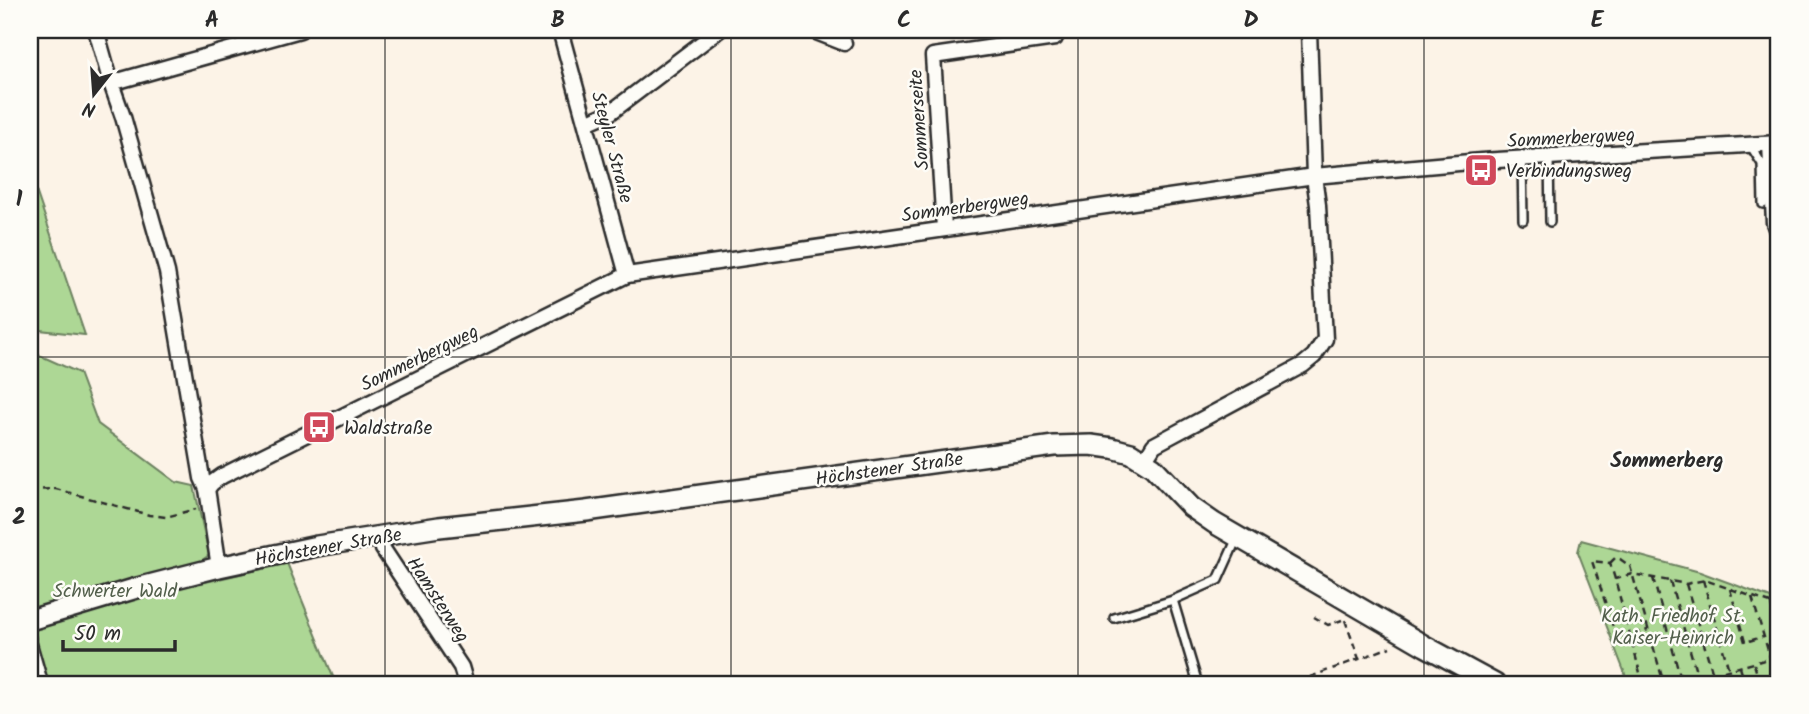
<svg xmlns="http://www.w3.org/2000/svg" width="1809" height="714" font-family="Kalam,sans-serif">
<rect width="100%" height="100%" fill="#fcf3e7"/>
<filter id="ink" filterUnits="userSpaceOnUse"><feTurbulence type="fractalNoise" baseFrequency=".0143" numOctaves="2"/><feDisplacementMap in="SourceGraphic" scale="14" xChannelSelector="R" yChannelSelector="G"/><feConvolveMatrix kernelMatrix="1 2 1 2 8 2 1 2 1" color-interpolation-filters="sRGB"/></filter>
<g filter="url(#ink)">
<g fill="#add795" stroke="#6c8160" stroke-width="2">
<path d="M 30,173 L 85,335 L 40,330 L 30,306 Z"/>
<path d="M 30,351 L 79,373 L 98,424 L 176,482 L 194,486 L 209,555 L 196,565 L 201,583 L 287,563 L 336,684 L 30,684 Z"/>
<path d="M 1581,540 L 1700,572 L 1779,601 L 1779,684 L 1629,684 L 1578,552 Z"/>
</g>
<g fill="none" stroke-linecap="round" stroke-linejoin="round">
<g stroke="#2b2b2b" stroke-width="12">
<g id="lane">
<path d="M 1750,145 L 1762,164 L 1763,204"/>
<path d="M 1549,157 L 1550,222"/>
<path d="M 1522,159 L 1523,220"/>
<path d="M 1173,600 L 1198,684"/>
<path d="M 1114,618 L 1173,600 L 1218,580 L 1237,538"/>
<path d="M 30,635 L 44,684"/>
</g>
</g>
<g stroke="#2b2b2b" stroke-width="19">
<g id="street">
<path d="M 96,30 L 111,83 L 123,117 L 167,272 L 202,478 L 207,489 L 219,567"/>
<path d="M 560,30 L 627,275"/>
<path d="M 811,30 L 844,43"/>
<path d="M 111,83 L 300,30"/>
<path d="M 586,123 L 611,112 L 719,30"/>
<path d="M 1770,144 L 1774,223 L 1779,236"/>
<path d="M 944,228 L 933,56 L 1055,38 L 1055,30"/>
<path d="M 1144,461 L 1154,445 L 1303,365 L 1314,356 L 1325,339 L 1318,205 L 1314,176 L 1309,30"/>
<path d="M 207,489 L 212,483 L 222,476 L 627,275 L 1314,176 L 1481,161 L 1779,143"/>
<path d="M 381,536 L 383,549 L 461,667 L 466,684"/>
</g>
</g>
<g stroke="#2b2b2b" stroke-width="24">
<path id="secondary" d="M 30,620 L 137,588 L 219,567 L 317,546 L 439,527 L 586,511 L 1054,446 L 1091,445 L 1112,448 L 1131,453 L 1153,467 L 1191,507 L 1214,523 L 1425,646 L 1495,684"/>
</g>
<g stroke="#2b2b2b" stroke-width="2.5" stroke-dasharray="7 5" stroke-linecap="butt">
<path d="M 30,490 L 56,489 L 149,515 L 166,517 L 196,509"/>
<path d="M 1610,563 L 1615,558 L 1620,559 L 1630,566 L 1664,684"/>
<path d="M 1653,578 L 1682,683"/>
<path d="M 1615,579 L 1610,563 L 1592,561 L 1615,633 L 1618,637 L 1622,638 L 1648,630"/>
<path d="M 1703,580 L 1729,670"/>
<path d="M 1670,581 L 1698,678"/>
<path d="M 1686,584 L 1713,674"/>
<path d="M 1730,589 L 1745,642 L 1763,637"/>
<path d="M 1752,597 L 1778,684"/>
<path d="M 1771,604 L 1779,638"/>
<path d="M 1314,617 L 1328,625 L 1345,619"/>
<path d="M 1345,620 L 1359,659 L 1390,647"/>
<path d="M 1766,646 L 1779,643"/>
<path d="M 1754,664 L 1760,684"/>
<path d="M 1740,667 L 1745,684"/>
<path d="M 1723,672 L 1727,684"/>
<path d="M 1310,677 L 1359,659"/>
<path d="M 1643,684 L 1615,579 L 1632,574 L 1686,584 L 1705,580 L 1779,606"/>
<path d="M 1677,684 L 1779,656"/>
</g>
<use href="#lane" stroke="#fdfcf7" stroke-width="7"/>
<use href="#street" stroke="#fdfcf7" stroke-width="14"/>
<use href="#secondary" stroke="#fdfcf7" stroke-width="19"/>
</g>
</g>
<path fill="none" stroke="#2b2b2b" stroke-width="2" stroke-opacity="0.55" d="M 385,30 L 385,684M 731,30 L 731,684M 1078,30 L 1078,684M 1424,30 L 1424,684M 30,357 L 1779,357"/>
<defs>
<g id="bus-square" transform="scale(1.75)"><rect x="-9" y="-9" width="18" height="18" rx="4" fill="#d1495b" stroke="#fdfcf7"/><path d="M-5-6H5V4H4V6H2V4H-2V6H-4V4H-5ZM-3.5-4V0h7V-4ZM-3.5 1.2v1.5H-2V1.2ZM2 1.2v1.5H3.5V1.2Z" fill="#fff"/></g>
</defs>
<g fill-rule="evenodd">
<use href="#bus-square" x="1481" y="170"/>
<use href="#bus-square" x="319" y="427"/>
</g>
<g text-anchor="middle" stroke-width="5" stroke-linejoin="round" paint-order="stroke">
<g font-size="19" fill="#2b2b2b" stroke="#fdfcf7">
<text transform="translate(918 120) rotate(-94)" y="7">Sommerseite</text>
<text transform="translate(1571 137) rotate(-3)" y="7">Sommerbergweg</text>
<text transform="translate(613 147) rotate(75)" y="7">Steyler Straße</text>
<text transform="translate(965 206) rotate(-8)" y="7">Sommerbergweg</text>
<text transform="translate(419 357) rotate(-26)" y="7">Sommerbergweg</text>
<text transform="translate(889 468) rotate(-8)" y="7">Höchstener Straße</text>
<text transform="translate(328 546) rotate(-10)" y="7">Höchstener Straße</text>
<text transform="translate(439 599) rotate(57)" y="7">Hamsterweg</text>
</g>
<g font-size="19" fill="#2b2b2b" stroke="#fdfcf7" text-anchor="start">
<text x="1506" y="177">Verbindungsweg</text>
<text x="344" y="434">Waldstraße</text>
</g>
<g font-size="19" fill="#525f4b" stroke="#fdfcf7">
<text x="115" y="597">Schwerter Wald</text>
<text x="1673" y="622">Kath. Friedhof St.<tspan x="1673" dy="22">Kaiser-Heinrich</tspan></text>
</g>
<g font-size="21" font-weight="bold" fill="#2b2b2b" stroke="#fdfcf7">
<text x="1667" y="467">Sommerberg</text>
</g>
</g>
<rect width="1809" height="714" fill="none" stroke="#fdfcf7" stroke-width="77"/>
<g transform="translate(94 94) rotate(197)" stroke="#fdfcf7" stroke-width="5" paint-order="stroke">
<path d="M0-5L12 26L0 18L-12 26Z" fill="#2b2b2b"/>
<text y="-10" font-size="19" font-weight="bold" text-anchor="middle" fill="#2b2b2b">N</text>
</g>
<path d="M63 640v10h112v-10" fill="none" stroke="#2b2b2b" stroke-width="3.5"/>
<text x="74" y="640" font-size="21" fill="#2b2b2b" stroke="#fdfcf7" stroke-width="5" paint-order="stroke">50 m</text>
<rect x="38" y="38" width="1732" height="638" fill="none" stroke="#2b2b2b" stroke-width="2.5"/>
<g font-size="23" text-anchor="middle" font-weight="bold" fill="#2b2b2b">
<text x="212" y="27">A</text>
<text x="558" y="27">B</text>
<text x="904" y="27">C</text>
<text x="1251" y="27">D</text>
<text x="1597" y="27">E</text>
<text x="19" y="206">1</text>
<text x="19" y="524">2</text>
</g>
</svg>
